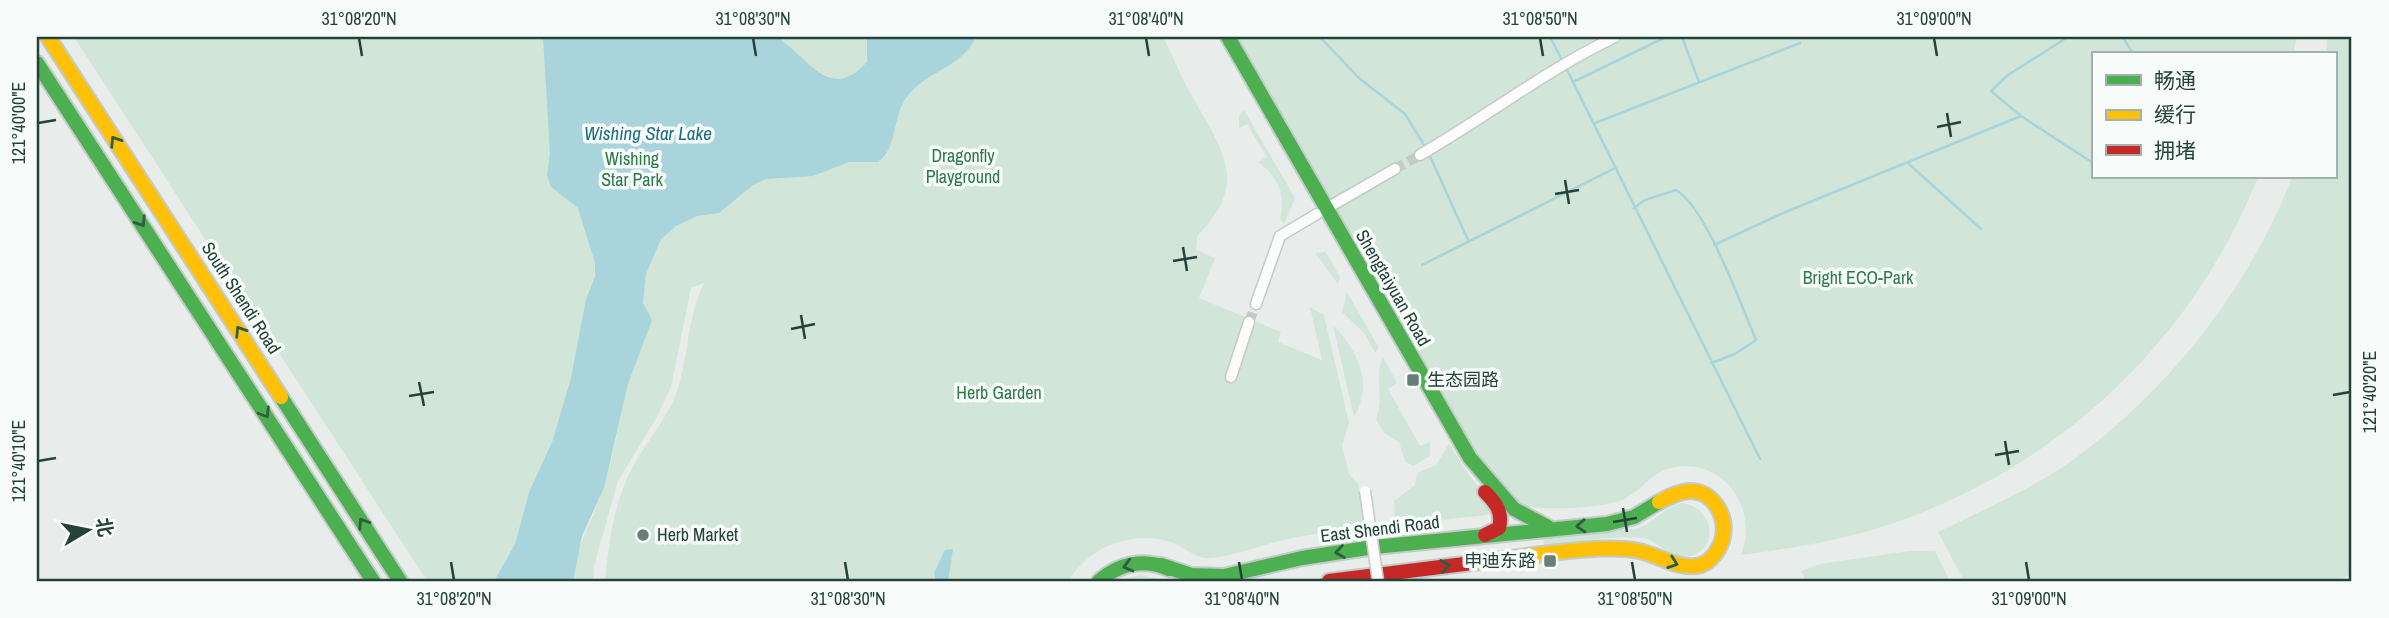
<svg xmlns="http://www.w3.org/2000/svg" width="2389" height="618" font-family="'Archivo Narrow','Noto Sans SC',sans-serif">
<rect width="100%" height="100%" fill="#e8edeb"/>
<g fill="#d1e6d8">
<path d="M 74,37 L 1163,37 C 1173,56 1181,77 1192,96 C 1223,151 1250,183 1197,236 L 1196,250 L 1215,258 L 1199,298 L 1281,332 L 1278,342 L 1322,360 L 1310,307 L 1324,315 L 1349,423 L 1342,445 L 1349,474 L 1358,484 L 1367,527 C 1339,531 1310,534 1283,540 C 1259,546 1234,556 1210,558 C 1197,560 1183,546 1171,542 C 1133,530 1089,546 1069,581 L 605,579 C 609,542 614,503 631,470 C 645,443 667,420 677,391 C 689,355 687,317 704,283 L 691,288 L 671,387 L 657,417 L 618,481 L 594,566 L 593,581 L 573,581 C 574,547 593,521 603,489 C 613,458 618,425 626,393 L 571,378 L 552,442 L 529,492 L 515,544 L 494,581 L 427,581 Z"/>
<path d="M 1234,37 L 2297,37 L 2293,54 L 2093,54 L 2093,177 L 2258,177 C 2191,345 2054,471 1882,527 C 1837,541 1788,549 1741,555 C 1758,511 1727,460 1676,467 C 1651,470 1643,491 1622,500 C 1603,508 1533,513 1516,502 C 1505,494 1494,482 1484,472 Z"/>
<path d="M 2327,37 L 2352,37 L 2352,573 L 2338,581 L 1964,581 L 1938,532 C 1984,509 2031,490 2074,459 C 2169,390 2250,287 2292,177 L 2335,177 L 2335,54 L 2326,54 Z"/>
<path d="M 1244,110 L 1295,198 L 1284,224 L 1280,218 C 1286,194 1278,177 1258,162 L 1267,157 L 1247,124 L 1239,128 L 1239,116 Z"/>
<path d="M 1326,252 L 1340,277 L 1338,284 L 1315,253 Z"/>
<path d="M 1347,292 L 1379,348 L 1375,353 L 1365,334 L 1342,312 Z"/>
<path d="M 1333,325 C 1358,351 1374,383 1354,417 Z"/>
<path d="M 1383,357 L 1397,383 L 1388,389 L 1420,446 L 1430,442 L 1430,456 L 1413,466 L 1405,461 L 1399,442 L 1384,433 L 1376,420 C 1385,396 1374,375 1383,357 Z"/>
<path d="M 1449,444 L 1469,475 L 1494,506 L 1487,515 L 1395,525 L 1394,501 L 1415,485 L 1417,473 L 1436,465 Z"/>
<path d="M 1682,503 C 1716,508 1720,552 1686,557 C 1668,559 1659,540 1642,538 C 1611,535 1575,543 1544,546 L 1543,538 L 1639,528 C 1656,521 1665,506 1682,503 Z"/>
<path d="M 1909,551 L 1935,551 L 1950,581 L 1806,581 L 1801,571 L 1820,564 Z"/>
<path d="M 1140,575 L 1167,581 L 1119,581 Z"/>
</g>
<g fill="#a9d4db">
<path d="M 543,37 L 781,37 L 782,41 C 811,61 831,102 867,62 L 867,37 L 976,37 C 962,68 925,71 906,98 C 892,117 898,148 878,162 L 849,162 L 813,176 L 766,179 L 753,185 L 719,213 L 697,216 L 676,226 L 661,239 L 646,274 L 643,303 L 652,320 L 628,384 L 604,488 L 582,536 L 573,581 L 494,581 L 515,544 L 529,492 L 552,442 L 571,378 L 586,299 L 595,277 L 595,263 L 578,208 L 551,187 L 547,175 L 550,154 Z"/>
<path d="M 953,549 L 948,581 L 936,581 L 934,573 L 945,550 Z"/>
</g>
<g fill="none" stroke-linecap="round" stroke-linejoin="round">
<g stroke="#a9d4db" stroke-width="2.5">
<path d="M 1320,37 L 1360,79 L 1405,114 L 1426,148"/>
<path d="M 1550,37 L 1563,62"/>
<path d="M 1682,37 L 1699,82"/>
<path d="M 2068,37 L 2008,75 L 1991,91 L 2021,116 L 2093,163"/>
<path d="M 2123,37 L 2133,54"/>
<path d="M 1566,68 L 1760,459"/>
<path d="M 1573,82 L 1666,37"/>
<path d="M 1595,123 L 1800,43"/>
<path d="M 1429,154 L 1468,240"/>
<path d="M 1909,164 L 1981,229"/>
<path d="M 1634,208 L 1645,200 L 1676,190 C 1706,207 1741,305 1756,340 L 1735,354 L 1711,363"/>
<path d="M 1714,245 L 1783,213 L 2021,116"/>
<path d="M 1422,265 L 1615,168"/>
</g>
<g stroke="#c1cbc8" stroke-width="10" stroke-dasharray="10 5" stroke-linecap="butt">
<path d="M 1395,169 L 1420,155"/>
<path d="M 1249,322 L 1256,304"/>
</g>
<g stroke="#c5cac8" stroke-width="13">
<g id="street">
<path d="M 1420,155 C 1486,117 1546,70 1615,37"/>
<path d="M 1329,207 L 1395,169"/>
<path d="M 1256,304 L 1280,236 L 1317,214"/>
<path d="M 1231,377 L 1249,322"/>
</g>
</g>
<g stroke="#c3cbc8" stroke-width="18">
<g id="fast">
<path d="M 1228,37 L 1470,458 L 1514,509 L 1548,527"/>
<path d="M 37,63 L 373,581"/>
<path d="M 281,397 L 400,581"/>
<path d="M 1161,565 L 1191,575 L 1224,576 L 1302,558 L 1374,547 L 1607,524 L 1634,517 L 1659,502"/>
<path d="M 1099,581 C 1120,563 1144,558 1169,569"/>
</g>
</g>
<g stroke="#c3cbc8" stroke-width="18">
<g id="slow">
<path d="M 48,37 L 281,397"/>
<path d="M 1472,563 C 1514,559 1601,542 1639,551 C 1659,555 1680,571 1701,565 C 1712,561 1721,548 1723,536 C 1727,515 1712,490 1689,491 C 1678,492 1668,497 1659,502"/>
</g>
</g>
<g stroke="#c3cbc8" stroke-width="18">
<g id="jam">
<path d="M 1485,492 C 1496,503 1503,512 1499,528 L 1485,535"/>
<path d="M 1329,581 L 1472,563"/>
</g>
</g>
<use href="#street" stroke="#fcfcfc" stroke-width="10"/>
<use href="#fast" stroke="#4caf50" stroke-width="14"/>
<use href="#slow" stroke="#ffc107" stroke-width="14"/>
<use href="#jam" stroke="#c62828" stroke-width="14"/>
<g stroke="#c5cac8" stroke-width="13" stroke-linecap="butt">
<path id="street-bridge" d="M 1365,491 L 1378,581"/>
</g>
<use href="#street-bridge" stroke="#fcfcfc" stroke-width="10"/>
</g>
<defs><path id="oneway-chevron" d="M-2-3.5L2.5 0L-2 3.5" fill="none" stroke-width="1.6" stroke-linecap="round" stroke-linejoin="round" transform="scale(1.75)"/></defs>
<g stroke="#2e5d40">
<use href="#oneway-chevron" transform="translate(115 141) rotate(-123)"/>
<use href="#oneway-chevron" transform="translate(141 222) rotate(57)"/>
<use href="#oneway-chevron" transform="translate(240 331) rotate(-123)"/>
<use href="#oneway-chevron" transform="translate(265 413) rotate(58)"/>
<use href="#oneway-chevron" transform="translate(363 523) rotate(-123)"/>
<use href="#oneway-chevron" transform="translate(1581 526) rotate(176)"/>
<use href="#oneway-chevron" transform="translate(1340 552) rotate(171)"/>
<use href="#oneway-chevron" transform="translate(1673 563) rotate(19)"/>
<use href="#oneway-chevron" transform="translate(1128 566) rotate(165)"/>
<use href="#oneway-chevron" transform="translate(1445 566) rotate(-7)"/>
</g>
<path fill="none" stroke="#24423a" stroke-width="2.5" d="M 359,38 L 362,56M 753,38 L 756,56M 1146,38 L 1149,56M 1540,38 L 1543,56M 1934,38 L 1937,56M 1947,113 L 1951,137M 38,123 L 56,120M 1937,127 L 1961,122M 1565,180 L 1569,204M 1555,194 L 1579,190M 1183,247 L 1187,271M 1173,261 L 1197,257M 801,315 L 805,339M 791,329 L 815,324M 419,382 L 424,406M 2333,395 L 2350,392M 409,396 L 434,392M 2005,441 L 2009,465M 1995,455 L 2019,451M 38,461 L 56,458M 1623,508 L 1627,532M 1613,522 L 1637,518M 451,562 L 454,580M 845,562 L 848,580M 1239,562 L 1242,580M 1632,562 L 1635,580M 2026,562 L 2029,580"/>
<g fill="#697e78" stroke="#f7fbf9" stroke-width="2.5">
<rect x="1406" y="373" width="14" height="14" rx="3.5"/>
<circle cx="643" cy="535" r="7"/>
<rect x="1543" y="554" width="14" height="14" rx="3.5"/>
</g>
<g text-anchor="middle" stroke-width="7" stroke-linejoin="round" paint-order="stroke">
<g font-size="18" fill="#2d7a4b" stroke="#f7fbf9">
<text x="963" y="162">Dragonfly<tspan x="963" dy="21">Playground</tspan></text>
<text x="632" y="165">Wishing<tspan x="632" dy="21">Star Park</tspan></text>
<text x="1858" y="284">Bright ECO-Park</text>
<text x="999" y="399">Herb Garden</text>
</g>
<g font-size="18" fill="#24423a" stroke="#f7fbf9">
<text transform="translate(1393 288) rotate(60)" y="6">Shengtaiyuan Road</text>
<text transform="translate(241 298) rotate(57)" y="6">South Shendi Road</text>
<text transform="translate(1380 529) rotate(-7)" y="6">East Shendi Road</text>
</g>
<g font-size="18" fill="#24423a" stroke="#f7fbf9" text-anchor="start">
<text x="1427" y="386">生态园路</text>
<text x="657" y="541">Herb Market</text>
<text x="1536" y="567" text-anchor="end">申迪东路</text>
</g>
<g font-size="19" font-style="italic" fill="#1c6f80" stroke="#f7fbf9">
<text x="648" y="140">Wishing Star Lake</text>
</g>
</g>
<rect width="2389" height="618" fill="none" stroke="#f7fbf9" stroke-width="77"/>
<rect x="2092" y="52" width="245" height="126" fill="#f7fbf9" stroke="#a3b1ad" stroke-width="2"/>
<rect x="2106" y="75" width="35" height="10" fill="#4caf50" stroke="#a3b1ad" stroke-width="2"/>
<text x="2154" y="88" font-size="21" fill="#24423a">畅通</text>
<rect x="2106" y="110" width="35" height="10" fill="#ffc107" stroke="#a3b1ad" stroke-width="2"/>
<text x="2154" y="122" font-size="21" fill="#24423a">缓行</text>
<rect x="2106" y="145" width="35" height="10" fill="#c62828" stroke="#a3b1ad" stroke-width="2"/>
<text x="2154" y="158" font-size="21" fill="#24423a">拥堵</text>
<g transform="translate(88 530) rotate(80)" stroke="#f7fbf9" stroke-width="5" paint-order="stroke">
<path d="M0-5L12 26L0 18L-12 26Z" fill="#24423a"/>
<text y="-10" font-size="19" font-weight="bold" text-anchor="middle" fill="#24423a">北</text>
</g>
<rect x="38" y="38" width="2312" height="542" fill="none" stroke="#24423a" stroke-width="2.5"/>
<g font-size="18" text-anchor="middle" fill="#24423a">
<text x="359" y="25">31°08'20"N</text>
<text x="753" y="25">31°08'30"N</text>
<text x="1146" y="25">31°08'40"N</text>
<text x="1540" y="25">31°08'50"N</text>
<text x="1934" y="25">31°09'00"N</text>
<text transform="translate(19 123) rotate(-90)" y="6">121°40'00"E</text>
<text transform="translate(2370 392) rotate(-90)" y="6">121°40'20"E</text>
<text transform="translate(19 461) rotate(-90)" y="6">121°40'10"E</text>
<text x="454" y="605">31°08'20"N</text>
<text x="848" y="605">31°08'30"N</text>
<text x="1242" y="605">31°08'40"N</text>
<text x="1635" y="605">31°08'50"N</text>
<text x="2029" y="605">31°09'00"N</text>
</g>
</svg>
